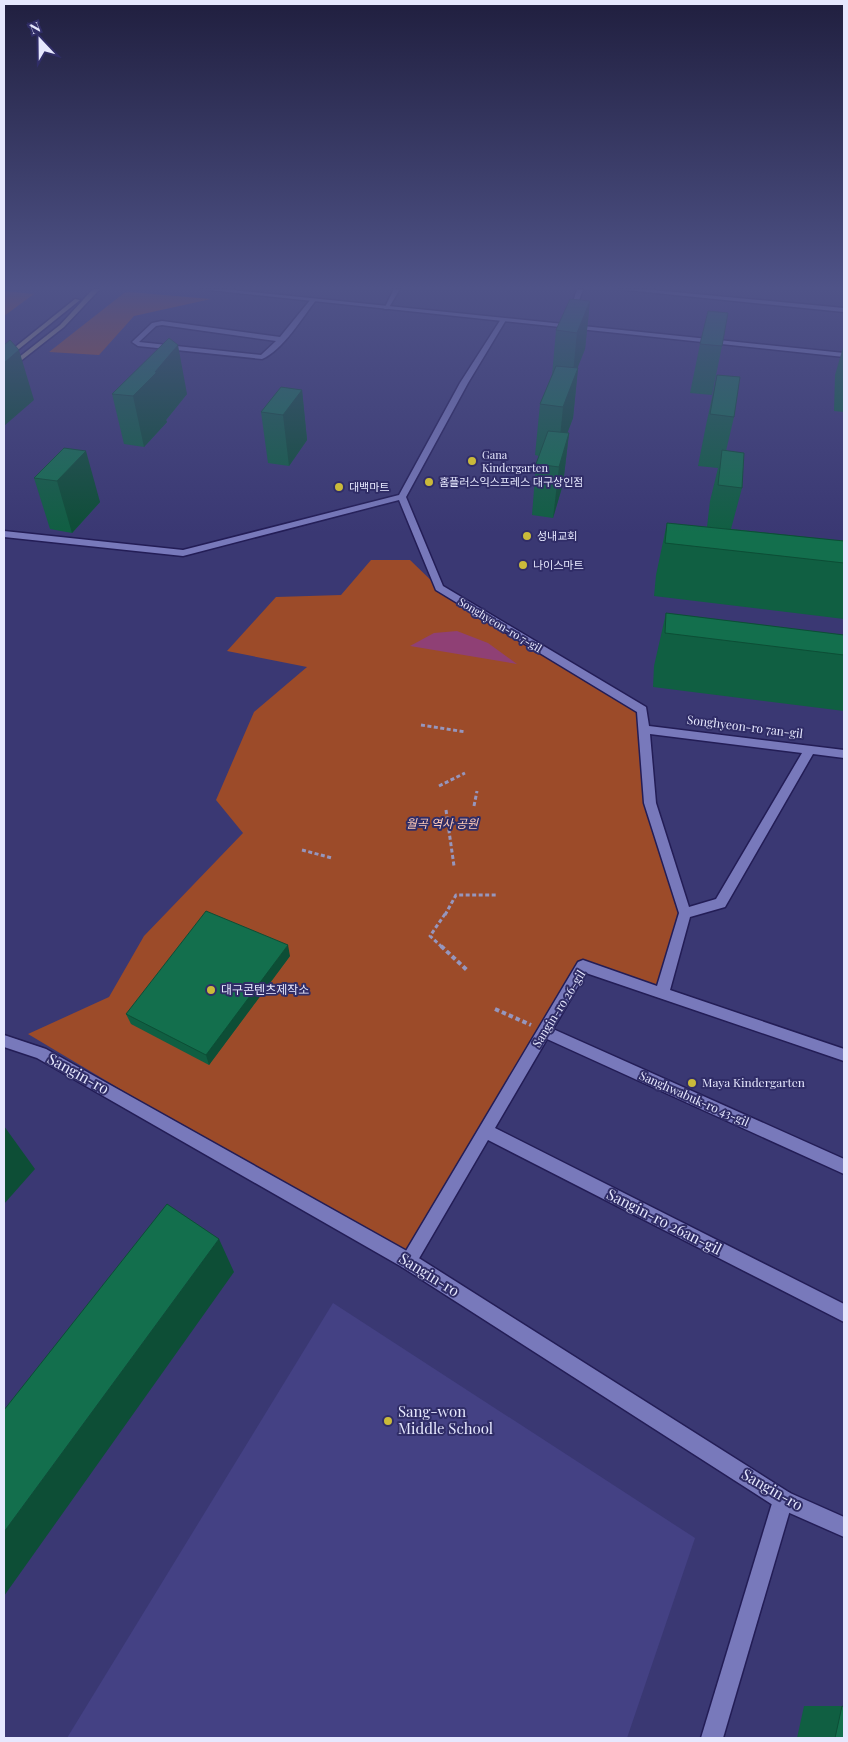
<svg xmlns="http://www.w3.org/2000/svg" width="848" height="1742" font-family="'Playfair Display','Noto Sans KR',serif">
<rect width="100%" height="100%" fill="#3a3873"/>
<path fill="#444184" d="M 333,1303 L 695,1538 L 627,1738 L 67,1738 Z"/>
<g fill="#9c4b29">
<path d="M 4,291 L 34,294 L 4,316 Z"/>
<path d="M 129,292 L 211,299 L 134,316 L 99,355 L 49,352 L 124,293 Z"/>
<path d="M 371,560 L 410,560 L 439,588 L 642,710 L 650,803 L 685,913 L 662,993 L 583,966 L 408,1261 L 28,1034 L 109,997 L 144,936 L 243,833 L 216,800 L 254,712 L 307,667 L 227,651 L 276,597 L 341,595 Z"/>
</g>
<path fill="#8f4075" d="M 457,631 L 488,643 L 517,664 L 410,646 L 434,633 Z"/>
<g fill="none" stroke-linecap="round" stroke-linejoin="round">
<g stroke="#231d56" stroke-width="3">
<g id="street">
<path d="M 394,289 L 400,289 L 388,309 L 384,309 Z"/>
<path d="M 577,289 L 583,289 L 574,315 L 569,316 Z"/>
<path d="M 617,289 L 642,289 L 844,308 L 844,312 Z"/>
<path d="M 311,299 L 316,300 C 303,317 282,351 262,359 L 138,346 L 132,342 L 152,323 L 162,321 L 280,337 ZM 162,325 L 276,341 L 261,355 L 139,342 L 156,326 Z"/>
<path d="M 501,319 L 506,320 L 468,383 L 406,497 L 443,586 L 646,707 L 649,726 L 844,750 L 844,758 L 813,754 L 725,907 L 690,917 L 670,990 L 844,1049 L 844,1061 L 586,973 L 553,1029 L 844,1159 L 844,1174 L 547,1039 L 495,1128 L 844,1304 L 844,1322 L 488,1140 L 414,1267 L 408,1269 L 402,1267 L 400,1261 L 578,962 L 583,960 L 657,986 L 679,913 L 644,803 L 637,712 L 436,590 L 399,500 L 183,556 L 4,537 L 4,531 L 183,550 L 399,495 L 460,383 ZM 650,734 L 802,753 L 716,899 L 689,907 L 656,803 Z"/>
<path d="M 783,1490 L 790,1493 L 793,1500 L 723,1738 L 701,1738 L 773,1500 L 776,1493 Z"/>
</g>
</g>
<g stroke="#231d56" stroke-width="3">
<g id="secondary">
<path d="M 200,289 L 223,289 L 844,353 L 844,357 Z"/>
<path d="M 4,1035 L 46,1049 L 414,1255 L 790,1493 L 844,1517 L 844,1537 L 776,1507 L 402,1267 L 37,1058 L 4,1047 Z"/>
</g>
</g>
<g stroke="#231d56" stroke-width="3">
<g id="primary">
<path d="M 93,289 L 100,289 L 64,327 L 4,374 L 4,369 L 60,325 Z"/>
<path d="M 75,299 L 80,300 L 4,361 L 4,356 Z"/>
</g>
</g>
<g stroke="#9696bd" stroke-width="3" stroke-dasharray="4 2.5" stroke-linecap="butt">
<path d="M 421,725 L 466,732"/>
<path d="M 439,786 L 465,773"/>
<path d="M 474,806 L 477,791"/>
<path d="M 446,810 L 454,866"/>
<path d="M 302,850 L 332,858"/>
<path d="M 445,915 L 456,895 L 498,895"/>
<path d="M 442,947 L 430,936 L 445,914"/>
</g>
<g stroke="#9696bd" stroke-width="4" stroke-dasharray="4.5 3" stroke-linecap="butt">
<path d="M 441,946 L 468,971"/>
<path d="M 495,1009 L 531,1025"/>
</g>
<use href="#street" fill="#7879bb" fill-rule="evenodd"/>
<use href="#secondary" fill="#7879bb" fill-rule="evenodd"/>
<use href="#primary" fill="#9d9887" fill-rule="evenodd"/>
</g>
<g fill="#105f42">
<path d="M 590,301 L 585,349 L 577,368 L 578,368 L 573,418 L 567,433 L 569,433 L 563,484 L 553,518 L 532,515 L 536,464 L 539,456 L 535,455 L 540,404 L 552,375 L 556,330 Z"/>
<path d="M 700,344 L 722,346 L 712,395 L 690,393 Z"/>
<path d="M 844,344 L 844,412 L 834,411 L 835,375 Z"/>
<path d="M 717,375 L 734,417 L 726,451 L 742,488 L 731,529 L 844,541 L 844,619 L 654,596 L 656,575 L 667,523 L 707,527 L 710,501 L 718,468 L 698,466 L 706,425 Z"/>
<path d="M 302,390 L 307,440 L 289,466 L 268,463 L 261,412 Z"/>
<path d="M 112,394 L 187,394 L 166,420 L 167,422 L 144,447 L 124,444 Z"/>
<path d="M 64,448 L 100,502 L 72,533 L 50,529 L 34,478 Z"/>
<path d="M 666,613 L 844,635 L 844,711 L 653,687 L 654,666 Z"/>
<path d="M 290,956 L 209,1065 L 131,1024 L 126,1014 Z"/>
<path d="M 804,1706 L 842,1706 L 844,1738 L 797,1738 Z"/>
</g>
<g fill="#0d4e36">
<path d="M 590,301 L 585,349 L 572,382 L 577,333 Z"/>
<path d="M 178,345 L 187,394 L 166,420 L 167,422 L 144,447 L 133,396 Z"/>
<path d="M 19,350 L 34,400 L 4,426 L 4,363 Z"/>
<path d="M 578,368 L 573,418 L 558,458 L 563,407 Z"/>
<path d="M 302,390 L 307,440 L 289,466 L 283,415 Z"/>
<path d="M 569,433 L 563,484 L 553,518 L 559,467 Z"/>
<path d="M 86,451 L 100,502 L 72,533 L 57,481 Z"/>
<path d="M 288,945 L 290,956 L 209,1065 L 206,1055 Z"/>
<path d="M 4,1126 L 35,1169 L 4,1204 Z"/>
<path d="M 219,1239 L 234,1272 L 4,1596 L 4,1532 Z"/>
</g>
<g fill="#136f4d" stroke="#0d4e36">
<path d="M 570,299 L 590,301 L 577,333 L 556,330 Z"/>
<path d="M 708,311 L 728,313 L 722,346 L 700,344 Z"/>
<path d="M 169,338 L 178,345 L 155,372 L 157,372 L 133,396 L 112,394 Z"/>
<path d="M 10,340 L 19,350 L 4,363 L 4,345 Z"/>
<path d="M 556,366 L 578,368 L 563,407 L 540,404 Z"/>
<path d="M 717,375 L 740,377 L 734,417 L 710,414 Z"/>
<path d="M 281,387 L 302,390 L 283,415 L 261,412 Z"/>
<path d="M 548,431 L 569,433 L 559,467 L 536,464 Z"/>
<path d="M 64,448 L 86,451 L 57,481 L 34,478 Z"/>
<path d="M 722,450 L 744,453 L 742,488 L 718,485 Z"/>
<path d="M 667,523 L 844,541 L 844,563 L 665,543 Z"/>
<path d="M 666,613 L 844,635 L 844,655 L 665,633 Z"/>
<path d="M 206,911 L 288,945 L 206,1055 L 126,1014 Z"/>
<path d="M 167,1204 L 219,1239 L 4,1532 L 4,1410 Z"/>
<path d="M 842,1706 L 844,1707 L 844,1738 L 835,1738 Z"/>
</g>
<linearGradient id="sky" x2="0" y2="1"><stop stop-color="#201f3f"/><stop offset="0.54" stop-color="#4f5388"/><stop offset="1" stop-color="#4f5388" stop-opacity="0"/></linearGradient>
<rect width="848" height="533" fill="url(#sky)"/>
<g fill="#caba3a" stroke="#302d67" stroke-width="2">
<circle cx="472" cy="461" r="5"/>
<circle cx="429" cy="482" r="5"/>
<circle cx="339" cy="487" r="5"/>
<circle cx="527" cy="536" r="5"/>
<circle cx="523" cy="565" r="5"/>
<circle cx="211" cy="990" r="5"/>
<circle cx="692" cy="1083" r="5"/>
<circle cx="388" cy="1421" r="5"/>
</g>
<g text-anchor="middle" stroke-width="4" stroke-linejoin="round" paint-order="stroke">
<g font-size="11" fill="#e6e8fe" stroke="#302d67" text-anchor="start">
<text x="482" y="459">Gana<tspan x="482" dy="13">Kindergarten</tspan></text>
<text x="439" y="486">홈플러스익스프레스 대구상인점</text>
<text x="349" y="491">대백마트</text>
<text x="537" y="540">성내교회</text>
<text x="533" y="569">나이스마트</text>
</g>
<g font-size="11" fill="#e6e8fe" stroke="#302d67">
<text transform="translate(500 625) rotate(31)" y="4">Songhyeon-ro 7-gil</text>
</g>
<g font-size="12" fill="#e6e8fe" stroke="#302d67">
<text transform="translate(745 727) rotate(7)" y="4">Songhyeon-ro 7an-gil</text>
<text transform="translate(559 1009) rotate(-58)" y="4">Sangin-ro 26-gil</text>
<text transform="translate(694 1099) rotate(24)" y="4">Sanghwabuk-ro 43-gil</text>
</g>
<g font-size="12" font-style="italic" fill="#fccab7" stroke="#302d67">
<text x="442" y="828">월곡 역사 공원</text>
</g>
<g font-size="12" fill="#e6e8fe" stroke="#302d67" text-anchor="start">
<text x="221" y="994">대구콘텐츠제작소</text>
<text x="702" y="1087">Maya Kindergarten</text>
</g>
<g font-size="15" fill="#e6e8fe" stroke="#302d67">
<text transform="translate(78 1074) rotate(29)" y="5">Sangin-ro</text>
<text transform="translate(664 1222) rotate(27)" y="5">Sangin-ro 26an-gil</text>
<text transform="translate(429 1275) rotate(32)" y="5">Sangin-ro</text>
<text transform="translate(772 1490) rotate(30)" y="5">Sangin-ro</text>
</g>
<g font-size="15" fill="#e6e8fe" stroke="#302d67" text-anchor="start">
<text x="398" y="1417">Sang-won<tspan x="398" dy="17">Middle School</tspan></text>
</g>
</g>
<rect width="848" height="1742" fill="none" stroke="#e6e8fe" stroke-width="10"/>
<g transform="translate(40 40) rotate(338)" stroke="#302d67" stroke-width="4" paint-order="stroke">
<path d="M0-4L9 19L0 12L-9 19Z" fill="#e6e8fe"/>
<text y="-8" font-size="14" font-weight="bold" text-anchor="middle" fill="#e6e8fe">N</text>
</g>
</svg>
